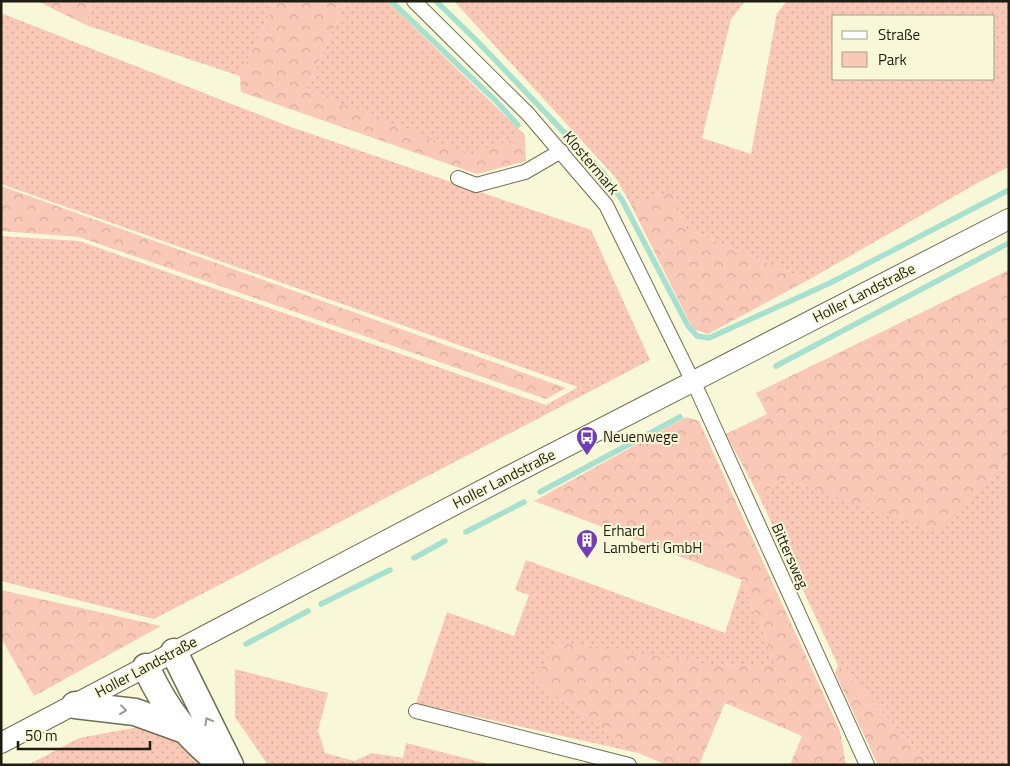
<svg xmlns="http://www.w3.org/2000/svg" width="1010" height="766" font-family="'Titillium Web',sans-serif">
<defs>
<pattern id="green-dots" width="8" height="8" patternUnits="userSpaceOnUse" patternTransform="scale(1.25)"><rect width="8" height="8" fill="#fac8b6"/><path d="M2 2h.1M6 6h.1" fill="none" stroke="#d6ab9b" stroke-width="1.8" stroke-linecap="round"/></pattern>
<pattern id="forest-crowns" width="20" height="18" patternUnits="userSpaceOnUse" patternTransform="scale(1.25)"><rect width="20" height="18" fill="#fac8b6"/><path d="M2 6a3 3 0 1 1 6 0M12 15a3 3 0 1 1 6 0" fill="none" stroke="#d6ab9b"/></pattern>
</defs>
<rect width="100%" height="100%" fill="#f8f8d9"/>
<g fill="url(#green-dots)" fill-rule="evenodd">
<path d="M 92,1 L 276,1 L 240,76 L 86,25 Z"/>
<path d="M 346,1 L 387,1 L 525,135 L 469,155 L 306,90 Z"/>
<path d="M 454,1 L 745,1 L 731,19 L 702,138 L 751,154 L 777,13 L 787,1 L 1009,1 L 1009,167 L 981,181 L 808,280 L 686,229 L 672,192 L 631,205 L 616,178 ZM 834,16 L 994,16 L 994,79 L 834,79 Z"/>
<path d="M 1,13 L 288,126 L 591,230 L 650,360 L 154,619 L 1,581 L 1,236 L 79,241 L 546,405 L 578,387 L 1,184 Z"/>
<path d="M 1009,457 L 1009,757 L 1005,765 L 931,765 L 838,665 L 759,496 L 782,478 L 940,532 Z"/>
<path d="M 526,560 L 725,633 L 742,580 L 778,668 L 715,665 L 535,681 L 638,753 L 416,703 L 447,612 L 514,636 L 529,595 L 515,590 Z"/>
<path d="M 235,669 L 328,693 L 318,730 L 325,753 L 354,761 L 372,753 L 403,758 L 406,743 L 492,765 L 268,765 L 235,717 Z"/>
<path d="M 144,726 L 172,736 L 200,765 L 28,765 L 79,738 Z"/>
</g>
<g fill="url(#forest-crowns)">
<path d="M 37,1 L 92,1 L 86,25 Z"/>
<path d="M 276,1 L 346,1 L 306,90 L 469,154 L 525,135 L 526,161 L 477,174 L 241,92 L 240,76 Z"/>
<path d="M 1,186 L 566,388 L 546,399 L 79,237 L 1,231 Z"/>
<path d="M 672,191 L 686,229 L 808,280 L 708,334 L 693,329 L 631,205 Z"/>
<path d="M 1009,270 L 1009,457 L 940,533 L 782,478 L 759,496 L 726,434 L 767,414 L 756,393 Z"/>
<path d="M 686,417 L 699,421 L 840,731 L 846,765 L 790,765 L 802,736 L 725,703 L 699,765 L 667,765 L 638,753 L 535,681 L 556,641 L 715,665 L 777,667 L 742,580 L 534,501 Z"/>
<path d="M 1,590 L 161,626 L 34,696 L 1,638 Z"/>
<path d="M 838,665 L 931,765 L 878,765 L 835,673 Z"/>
</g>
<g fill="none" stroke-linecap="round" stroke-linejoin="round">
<g stroke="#a7e0ce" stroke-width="5.5">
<path d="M 391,1 L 497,102 L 518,125"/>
<path d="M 436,1 L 478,42 L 604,174 L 622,200 L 688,326 L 697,336 L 709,338 L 830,283 L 1009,190"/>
<path d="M 776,366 L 1009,243"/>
<path d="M 540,492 L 680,417"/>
<path d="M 466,532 L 524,502"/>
<path d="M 414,558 L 445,541"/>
<path d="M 321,604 L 390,570"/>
<path d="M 246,644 L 308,611"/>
</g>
<g stroke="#6f6f53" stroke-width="16">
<g id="minor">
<path d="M 414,1 L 528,114 L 606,205 L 700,396 L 867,765"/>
<path d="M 458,178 L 476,185 L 525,172 L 561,151"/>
<path d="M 416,711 L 629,765"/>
</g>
</g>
<g stroke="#6f6f53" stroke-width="22">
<path id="secondary" d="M 1,743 L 513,474 L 1009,219"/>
</g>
<g stroke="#6f6f53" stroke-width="29">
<g id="motorway">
<path d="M 174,652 L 230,765"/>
<path d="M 146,667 C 166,710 186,736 223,765"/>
<path d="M 75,705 L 135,712 L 182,729"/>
</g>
</g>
<use href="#minor" stroke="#fff" stroke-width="14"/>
<use href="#secondary" stroke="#fff" stroke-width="20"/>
<use href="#motorway" stroke="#fff" stroke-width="26"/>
</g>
<defs><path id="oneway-chevron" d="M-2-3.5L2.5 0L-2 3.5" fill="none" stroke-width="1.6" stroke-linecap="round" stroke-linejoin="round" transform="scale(1.25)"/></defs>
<g stroke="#999994">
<use href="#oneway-chevron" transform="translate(123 710) rotate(7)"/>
<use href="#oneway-chevron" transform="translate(208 721) rotate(-118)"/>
</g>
<defs>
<g id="bus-pin" transform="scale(1.125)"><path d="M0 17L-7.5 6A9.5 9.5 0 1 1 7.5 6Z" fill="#713db4" stroke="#f8f8d9"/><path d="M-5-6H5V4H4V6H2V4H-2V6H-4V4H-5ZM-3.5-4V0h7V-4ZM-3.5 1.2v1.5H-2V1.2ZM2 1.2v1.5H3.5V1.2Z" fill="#fff"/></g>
<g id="building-pin" transform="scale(1.125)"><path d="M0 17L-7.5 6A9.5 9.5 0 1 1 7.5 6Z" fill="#713db4" stroke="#f8f8d9"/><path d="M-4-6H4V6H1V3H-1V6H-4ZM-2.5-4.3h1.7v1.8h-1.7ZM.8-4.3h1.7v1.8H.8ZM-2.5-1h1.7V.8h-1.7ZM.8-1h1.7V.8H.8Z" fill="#fff"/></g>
</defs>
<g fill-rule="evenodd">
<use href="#bus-pin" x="587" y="437"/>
<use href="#building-pin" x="587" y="540"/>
</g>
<g text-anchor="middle" stroke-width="4" stroke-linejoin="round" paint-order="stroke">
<g font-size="15" fill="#1d1d12" stroke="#f8f8d9">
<text transform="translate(591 163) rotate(50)" y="5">Klostermark</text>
<text transform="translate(864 293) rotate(-27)" y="5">Holler Landstraße</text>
<text transform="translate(504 479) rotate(-27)" y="5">Holler Landstraße</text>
<text transform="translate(790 556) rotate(66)" y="5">Bittersweg</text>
<text transform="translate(146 667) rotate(-28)" y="5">Holler Landstraße</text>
</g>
<g font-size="15" fill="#1d1d12" stroke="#f8f8d9" text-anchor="start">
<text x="603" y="442">Neuenwege</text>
<text x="603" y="536">Erhard<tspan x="603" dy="17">Lamberti GmbH</tspan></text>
</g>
</g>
<rect width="1010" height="766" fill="none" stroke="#1d1d12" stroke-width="5"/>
<rect x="832" y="15" width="162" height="65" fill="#f8f8d9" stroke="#a0a089"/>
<rect x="842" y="31" width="25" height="8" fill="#ffffff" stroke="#a0a089"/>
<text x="878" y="40" font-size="15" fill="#1d1d12">Straße</text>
<rect x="842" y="52" width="25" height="15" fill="#fac8b6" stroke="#a0a089"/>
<text x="878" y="65" font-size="15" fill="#1d1d12">Park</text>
<path d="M18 741v8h132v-8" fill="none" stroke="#1d1d12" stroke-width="2.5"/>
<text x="25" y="741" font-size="15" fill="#1d1d12" stroke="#f8f8d9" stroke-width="4" paint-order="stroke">50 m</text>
</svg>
